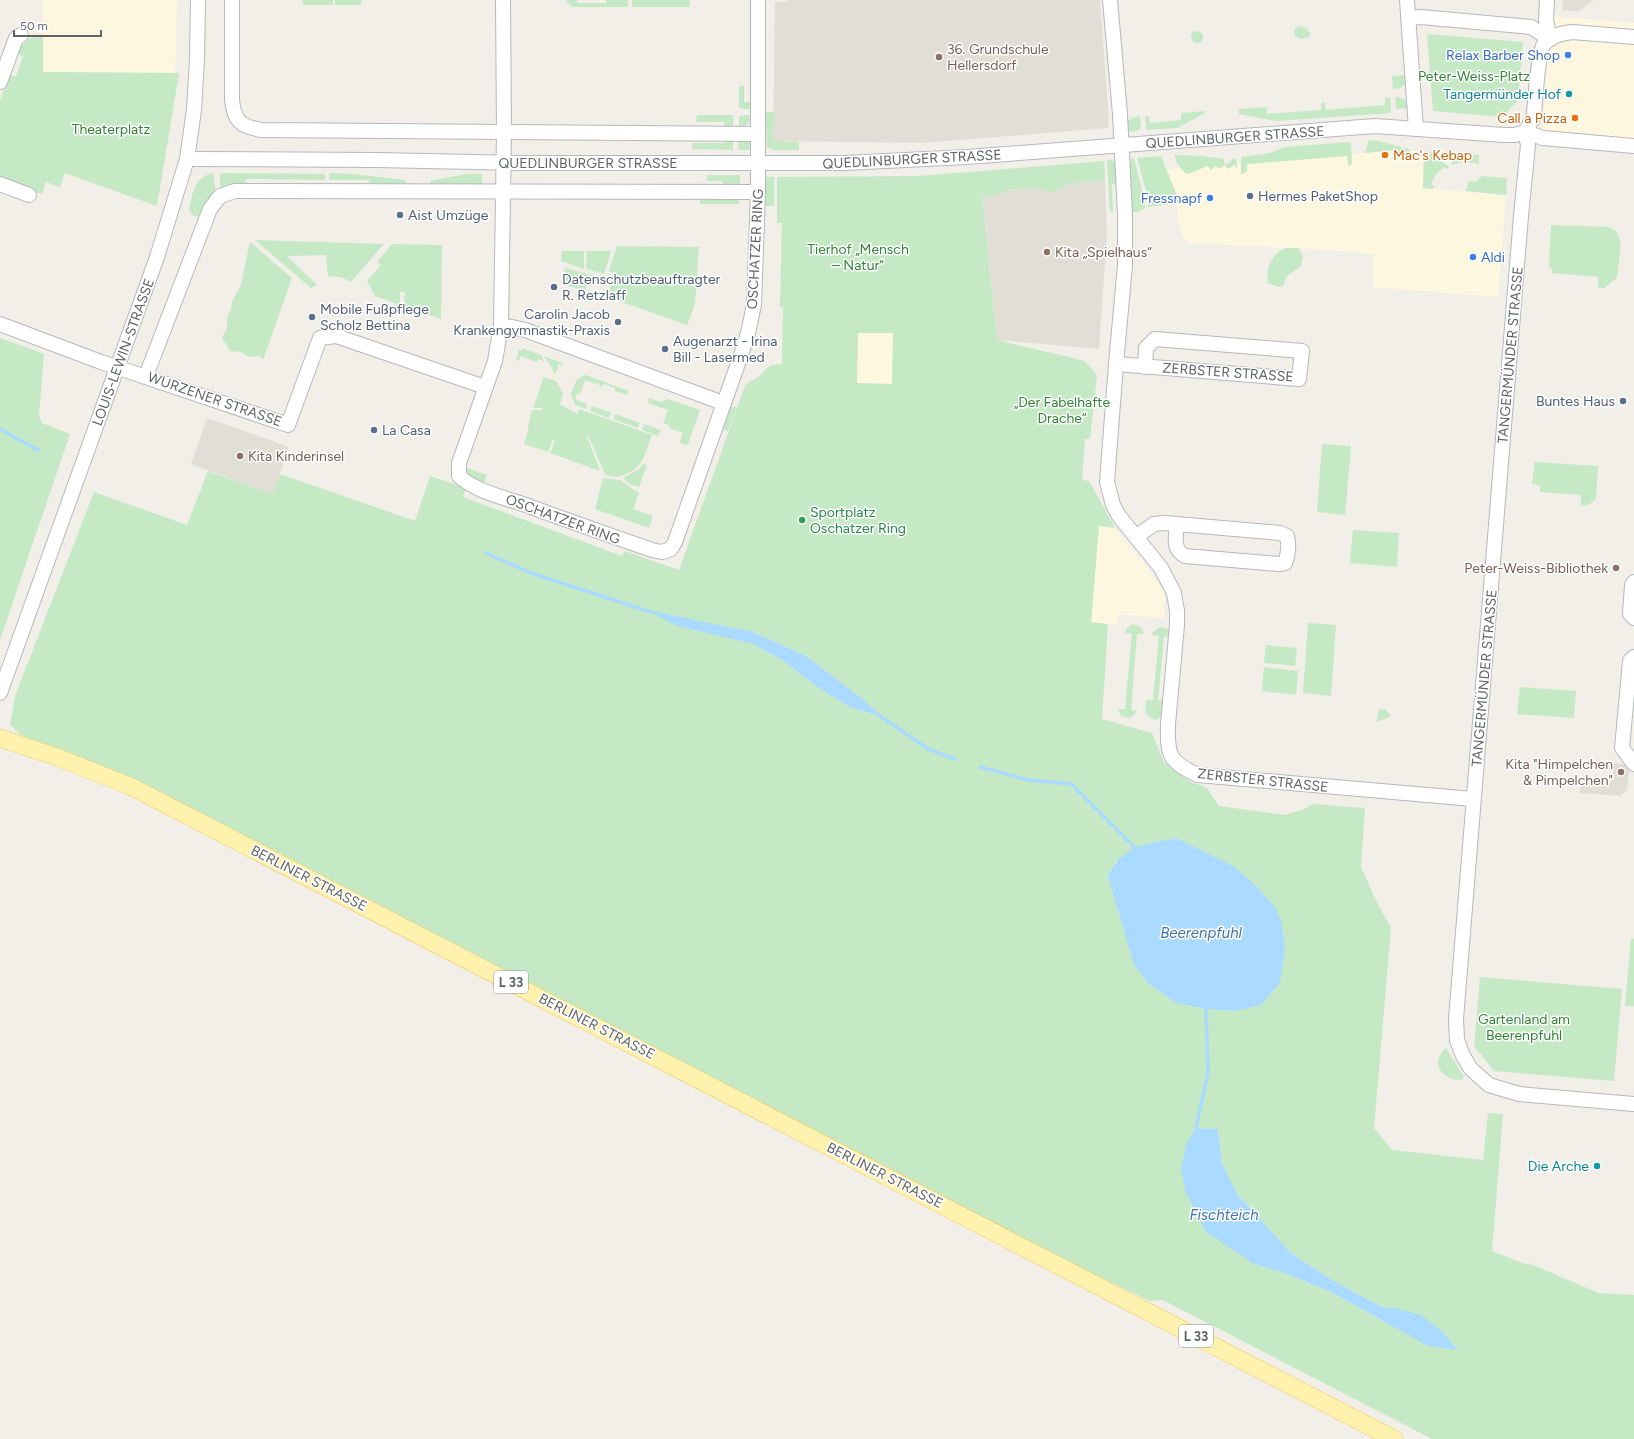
<svg xmlns="http://www.w3.org/2000/svg" width="1634" height="1439" font-family="Figtree,sans-serif">
<rect width="100%" height="100%" fill="#f1efe8"/>
<g fill="#fef7e0">
<path d="M 43,0 L 177,0 L 175,73 L 43,72 Z"/>
<path d="M 1551,16 L 1634,23 L 1634,140 L 1542,133 Z"/>
<path d="M 1401,150 L 1424,151 L 1423,188 L 1506,195 L 1498,297 L 1373,287 L 1374,254 L 1315,249 L 1187,243 L 1179,228 L 1177,204 L 1153,206 L 1151,209 L 1148,210 L 1147,195 L 1140,171 Z"/>
<path d="M 858,333 L 893,333 L 892,384 L 857,383 Z"/>
<path d="M 1099,526 L 1115,528 L 1145,565 L 1165,593 L 1164,618 L 1118,614 L 1117,624 L 1091,623 Z"/>
</g>
<g fill="#e1ded6">
<path d="M 787,0 L 1100,0 L 1109,122 L 1108,128 L 922,143 L 773,141 L 775,2 L 787,2 Z"/>
<path d="M 1563,0 L 1594,0 L 1579,11 L 1562,10 Z"/>
<path d="M 1105,180 L 1107,234 L 1099,349 L 997,340 L 982,195 L 992,197 L 1008,190 L 1030,188 L 1041,189 L 1051,193 L 1076,182 Z"/>
<path d="M 207,418 L 289,447 L 273,494 L 191,464 Z"/>
<path d="M 1613,763 L 1630,765 L 1627,790 L 1620,796 L 1580,793 L 1580,782 L 1608,784 L 1612,780 Z"/>
</g>
<g fill="#c5e8c5" fill-rule="evenodd">
<rect x="303" y="0" width="30" height="5"/>
<rect x="335" y="0" width="26" height="5"/>
<path d="M 567,0 L 577,0 L 577,3 L 606,3 L 606,0 L 628,0 L 628,7 L 572,7 L 567,2 Z"/>
<rect x="632" y="0" width="58" height="7"/>
<path d="M 1299,26 L 1307,28 L 1308,31 L 1310,33 L 1309,37 L 1301,39 L 1295,36 L 1294,30 Z"/>
<circle cx="1197" cy="37" r="6"/>
<path d="M 1427,34 L 1523,42 L 1518,100 L 1502,117 L 1433,111 Z"/>
<path d="M 43,37 L 43,72 L 179,73 L 157,206 L 65,173 L 60,187 L 46,182 L 42,194 L 36,192 L 35,193 L 0,181 L 0,100 L 9,75 L 16,77 L 23,56 L 17,53 L 18,48 L 31,38 Z"/>
<path d="M 1408,75 C 1407,84 1402,89 1393,89 L 1392,76 Z"/>
<path d="M 739,86 L 744,86 L 744,102 L 752,102 L 751,110 L 739,108 Z"/>
<path d="M 1399,97 L 1407,101 L 1409,108 L 1396,109 L 1395,98 Z"/>
<path d="M 1385,98 L 1390,98 L 1391,112 L 1390,113 L 1276,121 L 1239,114 L 1239,109 L 1267,107 L 1267,114 L 1321,110 L 1321,103 L 1325,103 L 1326,110 L 1385,105 Z"/>
<path d="M 1205,111 L 1205,113 L 1177,128 L 1146,130 L 1145,116 L 1149,116 L 1150,123 L 1181,120 L 1181,113 Z"/>
<path d="M 766,112 L 774,112 L 773,141 L 799,142 L 799,150 L 773,150 L 767,147 Z"/>
<path d="M 697,115 L 733,115 L 733,128 L 724,128 L 724,122 L 696,122 Z"/>
<path d="M 744,115 L 751,115 C 751,122 746,127 739,128 L 739,117 Z"/>
<path d="M 1140,116 C 1142,130 1141,131 1128,132 L 1125,123 L 1132,118 Z"/>
<path d="M 725,136 L 733,136 L 733,150 L 692,149 L 692,143 L 725,143 Z"/>
<path d="M 739,136 L 748,139 L 752,145 L 752,150 L 738,150 Z"/>
<path d="M 1369,140 L 1379,141 L 1411,150 L 1402,159 L 1397,159 L 1396,150 L 1365,153 Z"/>
<path d="M 1351,142 L 1352,162 L 1351,165 L 1348,165 L 1347,156 L 1247,164 L 1247,172 L 1241,174 L 1241,157 L 1270,153 L 1285,147 Z"/>
<path d="M 1424,151 L 1430,152 L 1449,167 L 1446,169 L 1444,167 L 1436,174 L 1431,184 L 1434,186 L 1433,189 L 1423,188 Z"/>
<path d="M 1441,152 L 1479,155 L 1479,164 L 1464,161 L 1453,165 Z"/>
<path d="M 1175,155 L 1202,156 L 1224,159 L 1224,164 L 1230,163 L 1232,159 L 1236,158 L 1237,168 L 1234,165 L 1228,169 L 1225,165 L 1219,169 L 1216,166 L 1211,170 L 1207,166 L 1189,174 L 1185,173 L 1177,163 Z"/>
<path d="M 1161,156 L 1180,203 L 1148,207 L 1147,195 L 1137,158 Z"/>
<path d="M 1132,158 L 1134,158 L 1145,202 L 1145,208 L 1138,212 L 1131,212 L 1129,164 Z"/>
<path d="M 1107,160 L 1113,160 L 1117,167 L 1119,184 L 1112,184 L 1113,212 L 1110,212 Z"/>
<path d="M 1104,161 L 1105,180 L 1076,182 L 1051,193 L 1041,189 L 1030,188 L 1008,190 L 992,197 L 982,196 L 997,340 L 1085,361 L 1097,375 L 1090,439 L 1085,439 L 1082,480 L 1089,481 L 1115,528 L 1099,526 L 1091,622 L 1108,624 L 1102,719 L 1152,733 L 1164,762 L 1189,781 L 1207,788 L 1219,806 L 1285,815 L 1304,809 L 1313,804 L 1365,808 L 1361,867 L 1377,903 L 1391,928 L 1374,1128 L 1392,1150 L 1483,1160 L 1488,1113 L 1503,1114 L 1492,1251 L 1527,1265 L 1528,1263 L 1599,1293 L 1634,1295 L 1634,1439 L 1432,1439 L 1163,1300 L 1150,1301 L 1053,1255 L 136,782 L 22,736 L 10,725 L 15,696 L 94,492 L 187,525 L 208,471 L 273,494 L 280,474 L 415,521 L 430,476 L 466,488 L 463,497 L 622,556 L 625,551 L 679,570 L 745,386 C 748,381 752,381 757,378 C 768,370 764,365 782,364 L 783,307 L 780,307 L 782,223 L 777,223 L 777,177 L 919,176 ZM 858,333 L 893,333 L 892,384 L 857,383 ZM 677,626 L 753,632 L 806,656 L 859,696 L 883,718 L 850,707 L 817,687 L 782,660 L 753,644 ZM 1177,838 L 1212,856 L 1235,1011 L 1206,1009 L 1176,1003 L 1120,914 L 1108,876 L 1116,861 L 1165,840 ZM 1196,1128 L 1218,1129 L 1222,1163 L 1237,1194 L 1291,1253 L 1337,1283 L 1382,1307 L 1395,1308 L 1442,1331 L 1458,1350 L 1386,1323 L 1331,1292 L 1284,1273 L 1254,1264 Z"/>
<path d="M 213,173 L 216,197 L 206,216 L 200,214 L 198,217 L 192,215 L 189,210 C 193,193 193,178 213,173 Z"/>
<path d="M 220,173 L 325,174 L 325,180 L 246,179 L 245,186 L 220,193 Z"/>
<path d="M 329,173 L 353,174 L 406,180 L 406,187 L 370,186 L 369,180 L 329,180 Z"/>
<path d="M 466,174 L 482,174 L 482,186 L 430,187 L 430,181 Z"/>
<path d="M 707,175 L 740,175 L 740,188 L 723,187 L 723,181 L 707,181 Z"/>
<path d="M 1482,176 L 1507,178 L 1506,195 L 1466,191 L 1469,181 L 1475,182 Z"/>
<path d="M 763,177 L 774,177 L 774,206 L 762,206 Z"/>
<path d="M 739,195 L 739,204 L 700,204 L 700,200 L 720,200 L 725,196 Z"/>
<path d="M 1551,225 L 1609,227 L 1617,232 L 1621,244 L 1617,278 L 1604,288 L 1598,288 L 1598,277 L 1552,273 L 1552,269 L 1549,267 Z"/>
<path d="M 255,240 L 384,244 L 351,282 L 341,277 L 328,276 L 326,255 L 287,256 L 317,285 L 311,288 Z"/>
<path d="M 250,242 L 292,278 L 263,360 L 260,356 L 249,357 L 241,352 L 230,351 L 222,338 L 227,328 L 227,317 L 231,310 L 232,301 L 241,285 Z"/>
<path d="M 392,244 L 442,245 L 441,319 L 404,306 L 405,292 L 400,292 L 400,305 L 375,296 L 367,281 L 381,265 L 377,262 Z"/>
<path d="M 617,246 L 699,247 L 695,304 L 687,325 L 608,297 L 614,273 L 609,271 Z"/>
<path d="M 1286,248 L 1298,248 L 1303,256 L 1301,266 L 1287,276 L 1283,286 L 1278,287 L 1268,283 C 1265,269 1272,253 1286,248 Z"/>
<path d="M 562,251 L 584,251 L 584,269 L 561,261 Z"/>
<path d="M 587,251 L 611,251 L 604,274 L 586,269 Z"/>
<path d="M 565,268 L 596,276 L 594,284 L 588,282 L 585,291 L 562,284 Z"/>
<path d="M 0,338 L 44,354 L 39,416 L 42,423 L 70,434 L 0,640 Z"/>
<path d="M 522,348 L 541,355 L 544,361 L 538,359 L 537,362 L 521,356 L 519,361 L 516,359 L 519,350 L 522,351 Z"/>
<path d="M 543,356 L 563,363 L 563,365 L 559,364 L 555,375 L 551,366 Z"/>
<path d="M 586,375 L 628,391 L 627,395 L 615,391 L 615,388 L 604,384 L 602,387 L 595,382 L 595,384 L 585,380 L 580,394 L 577,393 L 575,399 L 587,404 L 586,409 L 575,405 L 571,394 L 577,379 Z"/>
<path d="M 544,377 L 556,381 L 563,394 L 560,404 L 577,414 L 579,409 L 652,435 C 648,444 646,455 641,462 C 634,473 616,481 605,474 L 588,435 L 587,437 L 600,471 L 550,453 L 555,441 L 553,439 L 548,452 L 524,444 C 529,433 528,421 532,410 L 542,410 L 542,408 L 533,408 Z"/>
<path d="M 649,398 L 661,402 L 668,399 L 700,410 L 688,444 L 685,445 L 680,442 L 683,433 L 669,428 L 670,426 L 663,423 L 668,410 L 648,403 Z"/>
<path d="M 592,406 L 611,413 L 609,418 L 590,411 Z"/>
<path d="M 728,407 L 737,407 L 728,431 L 721,428 Z"/>
<path d="M 615,414 L 640,423 L 638,428 L 613,419 Z"/>
<path d="M 644,424 L 661,430 L 658,436 L 642,430 Z"/>
<path d="M 1322,444 L 1351,446 L 1345,515 L 1317,512 Z"/>
<path d="M 1535,462 L 1598,466 L 1596,499 L 1588,505 L 1581,506 L 1581,495 L 1540,492 L 1540,485 L 1532,484 Z"/>
<path d="M 643,464 L 647,465 L 639,487 L 630,484 L 623,478 L 639,469 Z"/>
<path d="M 465,467 L 487,475 L 483,485 L 469,477 Z"/>
<path d="M 603,478 L 620,480 L 639,493 L 633,509 L 653,516 L 649,528 L 595,509 Z"/>
<path d="M 1353,530 L 1399,533 L 1397,567 L 1350,563 Z"/>
<path d="M 1308,623 L 1336,625 L 1331,696 L 1303,693 Z"/>
<path d="M 1131,625 C 1139,624 1142,627 1144,634 L 1137,634 L 1131,710 L 1137,711 L 1132,717 L 1128,718 L 1121,716 L 1118,709 L 1125,709 L 1132,634 L 1125,633 L 1126,629 Z"/>
<path d="M 1160,627 L 1168,629 L 1171,633 L 1170,637 L 1164,637 L 1158,700 L 1165,701 L 1162,717 L 1155,720 L 1149,717 L 1145,712 L 1146,700 L 1153,700 L 1159,636 L 1152,635 L 1153,632 Z"/>
<path d="M 1266,645 L 1297,648 L 1295,666 L 1264,663 Z"/>
<path d="M 1264,667 L 1298,671 L 1296,695 L 1262,691 Z"/>
<path d="M 1520,687 L 1576,691 L 1574,718 L 1517,714 Z"/>
<path d="M 1383,709 L 1386,710 L 1391,716 L 1377,722 L 1378,710 Z"/>
<path d="M 1631,938 L 1634,939 L 1634,1006 L 1625,1006 Z"/>
<path d="M 1480,977 L 1622,989 L 1614,1081 L 1494,1071 L 1474,1046 Z"/>
<path d="M 1446,1048 L 1464,1077 L 1462,1080 C 1442,1081 1429,1062 1446,1048 Z"/>
</g>
<g fill="#aadaff">
<path d="M 647,610 L 753,632 L 806,656 L 859,696 L 884,718 L 850,707 L 817,687 L 782,660 L 753,644 L 677,626 Z"/>
<path d="M 1177,838 L 1235,867 L 1257,887 L 1275,907 L 1281,921 L 1285,947 L 1280,983 L 1261,1005 L 1235,1011 L 1206,1009 L 1176,1003 L 1149,984 L 1134,965 L 1108,876 C 1123,844 1147,844 1177,838 Z"/>
<path d="M 1196,1128 L 1218,1129 L 1222,1163 L 1237,1194 L 1291,1253 L 1337,1283 L 1382,1307 L 1395,1308 L 1421,1315 L 1442,1331 L 1458,1350 L 1428,1346 L 1331,1292 L 1284,1273 L 1254,1264 L 1206,1232 L 1186,1193 L 1181,1169 L 1186,1145 Z"/>
</g>
<g fill="none" stroke-linecap="round" stroke-linejoin="round">
<g stroke="#aadaff" stroke-width="3.5">
<path d="M 0,429 L 38,450"/>
<path d="M 486,553 L 531,573 L 651,612"/>
<path d="M 880,716 L 928,749 L 955,759"/>
<path d="M 980,767 L 1028,780 L 1071,784 L 1135,848"/>
<path d="M 1196,1128 L 1208,1072 L 1206,1009"/>
</g>
<g stroke="#b5b8bc" stroke-width="16">
<g id="minor">
<path d="M 232,0 L 232,100 C 234,121 241,127 262,130 L 758,134"/>
<path d="M 503,0 L 504,132 L 501,326 L 495,361 L 459,463 L 459,476 C 475,491 502,497 523,504 C 566,520 609,535 652,550 L 662,552 L 671,549 L 675,542 L 741,355 L 748,333 L 754,305 L 758,192 L 758,0"/>
<path d="M 1110,0 L 1120,114 L 1125,214 L 1125,265 L 1116,364 L 1107,482 L 1113,505 L 1119,516 L 1161,568 L 1174,593 L 1177,611 L 1177,625 L 1168,724 C 1167,755 1169,762 1198,775 L 1473,799"/>
<path d="M 1407,0 L 1416,129"/>
<path d="M 1547,0 L 1546,20 L 1550,39"/>
<path d="M 1408,18 L 1421,17 L 1531,27 L 1550,39"/>
<path d="M 0,82 L 16,38 L 21,35"/>
<path d="M 1525,132 L 1528,145 L 1521,216 L 1456,1019 L 1457,1040 L 1463,1056 L 1471,1069 L 1489,1085 L 1519,1094 L 1634,1104"/>
<path d="M 1525,132 L 1531,122 L 1534,114 C 1535,102 1538,52 1544,44 C 1551,36 1562,33 1572,32 L 1634,37"/>
<path d="M 187,159 L 376,160 L 522,163 L 845,163 L 967,157 L 1375,126 L 1504,135 L 1515,135 L 1525,132 L 1543,138 L 1634,146"/>
<path d="M 0,184 L 29,195"/>
<path d="M 0,324 L 101,362 L 288,425 L 320,338 L 336,336 L 485,387"/>
<path d="M 501,326 L 512,327 L 525,330 L 723,403"/>
<path d="M 1116,364 L 1299,379 L 1302,351 L 1155,339 L 1146,348 L 1145,367"/>
<path d="M 146,376 L 210,209 L 220,196 L 235,191 L 758,192"/>
<path d="M 1136,537 L 1154,524 L 1165,523 L 1280,533 L 1287,536 C 1289,544 1288,555 1285,563 L 1279,564 L 1185,556 C 1172,549 1176,537 1177,524"/>
<path d="M 1634,582 L 1632,585 L 1630,614 L 1634,618"/>
<path d="M 1634,657 L 1630,661 L 1622,748 L 1634,764"/>
<path d="M 0,693 L 157,257 L 187,159 L 194,110 L 197,59 L 198,0"/>
</g>
</g>
<g stroke="#f2c960" stroke-width="18">
<path id="major" d="M 0,738 L 57,757 L 132,787 L 1394,1439"/>
</g>
<use href="#minor" stroke="#fff" stroke-width="14"/>
<use href="#major" stroke="#fff2af" stroke-width="17"/>
</g>
<g fill="#3f7fe0" stroke="#fff" stroke-width="1.5">
<circle cx="1568" cy="55" r="4"/>
<circle cx="1210" cy="198" r="4"/>
<circle cx="1473" cy="257" r="4"/>
</g>
<g fill="#8d6e63" stroke="#fff" stroke-width="1.5">
<circle cx="939" cy="57" r="4"/>
<circle cx="1047" cy="252" r="4"/>
<circle cx="240" cy="456" r="4"/>
<circle cx="1616" cy="568" r="4"/>
<circle cx="1621" cy="772" r="4"/>
</g>
<g fill="#0f9aa8" stroke="#fff" stroke-width="1.5">
<circle cx="1569" cy="94" r="4"/>
<circle cx="1597" cy="1166" r="4"/>
</g>
<g fill="#e8710a" stroke="#fff" stroke-width="1.5">
<circle cx="1575" cy="118" r="4"/>
<circle cx="1385" cy="155" r="4"/>
</g>
<g fill="#5c6f8a" stroke="#fff" stroke-width="1.5">
<circle cx="1250" cy="196" r="4"/>
<circle cx="400" cy="215" r="4"/>
<circle cx="554" cy="287" r="4"/>
<circle cx="312" cy="317" r="4"/>
<circle cx="618" cy="322" r="4"/>
<circle cx="665" cy="349" r="4"/>
<circle cx="1623" cy="401" r="4"/>
<circle cx="374" cy="430" r="4"/>
</g>
<circle fill="#2e9e5b" stroke="#fff" stroke-width="1.5" cx="802" cy="520" r="4"/>
<g text-anchor="middle" stroke-width="3" stroke-linejoin="round" paint-order="stroke">
<g fill="#fff" stroke="#8f9295" stroke-width="1">
<rect x="494" y="971" width="34" height="22" rx="3"/>
<rect x="1179" y="1325" width="34" height="22" rx="3"/>
</g>
<g font-size="13" font-weight="bold" fill="#5f6368">
<text x="511" y="987">L 33</text>
<text x="1196" y="1341">L 33</text>
</g>
<g font-size="14" fill="#785e54" stroke="#fff" text-anchor="start">
<text x="947" y="54">36. Grundschule<tspan x="947" dy="16">Hellersdorf</tspan></text>
<text x="1055" y="257">Kita „Spielhaus“</text>
<text x="248" y="461">Kita Kinderinsel</text>
<text x="1608" y="573" text-anchor="end">Peter-Weiss-Bibliothek</text>
<text x="1613" y="769" text-anchor="end">Kita "Himpelchen<tspan x="1613" dy="16">&amp; Pimpelchen"</tspan></text>
</g>
<g font-size="14" fill="#366cbe" stroke="#fff" text-anchor="end">
<text x="1560" y="60">Relax Barber Shop</text>
<text x="1202" y="203">Fressnapf</text>
<text x="1481" y="262" text-anchor="start">Aldi</text>
</g>
<g font-size="14" fill="#348238" stroke="#fff">
<text x="1474" y="81">Peter-Weiss-Platz</text>
<text x="111" y="134">Theaterplatz</text>
<text x="858" y="254">Tierhof „Mensch<tspan x="858" dy="16">– Natur“</tspan></text>
<text x="1062" y="407">„Der Fabelhafte<tspan x="1062" dy="16">Drache“</tspan></text>
<text x="1524" y="1024">Gartenland am<tspan x="1524" dy="16">Beerenpfuhl</tspan></text>
</g>
<g font-size="14" fill="#0d838f" stroke="#fff" text-anchor="end">
<text x="1561" y="99">Tangermünder Hof</text>
<text x="1589" y="1171">Die Arche</text>
</g>
<g font-size="14" fill="#c56008" stroke="#fff" text-anchor="end">
<text x="1567" y="123">Call a Pizza</text>
<text x="1393" y="160" text-anchor="start">Mac's Kebap</text>
</g>
<g font-size="14" fill="#5f6368" stroke="#fff">
<text transform="translate(1235 137) rotate(-4)" y="5">QUEDLINBURGER STRASSE</text>
<text transform="translate(912 159) rotate(-3)" y="5">QUEDLINBURGER STRASSE</text>
<text x="588" y="168">QUEDLINBURGER STRASSE</text>
<text transform="translate(755 249) rotate(-87)" y="5">OSCHATZER RING</text>
<text transform="translate(123 352) rotate(-70)" y="5">LOUIS-LEWIN-STRASSE</text>
<text transform="translate(1510 355) rotate(-85)" y="5">TANGERMÜNDER STRASSE</text>
<text transform="translate(1228 372) rotate(4)" y="5">ZERBSTER STRASSE</text>
<text transform="translate(215 399) rotate(19)" y="5">WURZENER STRASSE</text>
<text transform="translate(563 519) rotate(20)" y="5">OSCHATZER RING</text>
<text transform="translate(1484 678) rotate(-85)" y="5">TANGERMÜNDER STRASSE</text>
<text transform="translate(1263 780) rotate(6)" y="5">ZERBSTER STRASSE</text>
<text transform="translate(309 878) rotate(27)" y="5">BERLINER STRASSE</text>
<text transform="translate(597 1026) rotate(27)" y="5">BERLINER STRASSE</text>
<text transform="translate(885 1175) rotate(27)" y="5">BERLINER STRASSE</text>
</g>
<g font-size="14" fill="#4e5e75" stroke="#fff" text-anchor="start">
<text x="1258" y="201">Hermes PaketShop</text>
<text x="408" y="220">Aist Umzüge</text>
<text x="562" y="284">Datenschutzbeauftragter<tspan x="562" dy="16">R. Retzlaff</tspan></text>
<text x="320" y="314">Mobile Fußpflege<tspan x="320" dy="16">Scholz Bettina</tspan></text>
<text x="610" y="319" text-anchor="end">Carolin Jacob<tspan x="610" dy="16">Krankengymnastik-Praxis</tspan></text>
<text x="673" y="346">Augenarzt - Irina<tspan x="673" dy="16">Bill - Lasermed</tspan></text>
<text x="1615" y="406" text-anchor="end">Buntes Haus</text>
<text x="382" y="435">La Casa</text>
</g>
<g font-size="14" fill="#27864d" stroke="#fff" text-anchor="start">
<text x="810" y="517">Sportplatz<tspan x="810" dy="16">Oschatzer Ring</tspan></text>
</g>
<g font-size="15" font-style="italic" fill="#4174aa" stroke="#fff">
<text x="1201" y="938">Beerenpfuhl</text>
<text x="1224" y="1220">Fischteich</text>
</g>
</g>
<path d="M14 30v6h87v-6" fill="none" stroke="#5f6368" stroke-width="2"/>
<text x="20" y="30" font-size="12" fill="#5f6368" stroke="#ffffff" stroke-width="3" paint-order="stroke">50 m</text>
</svg>
